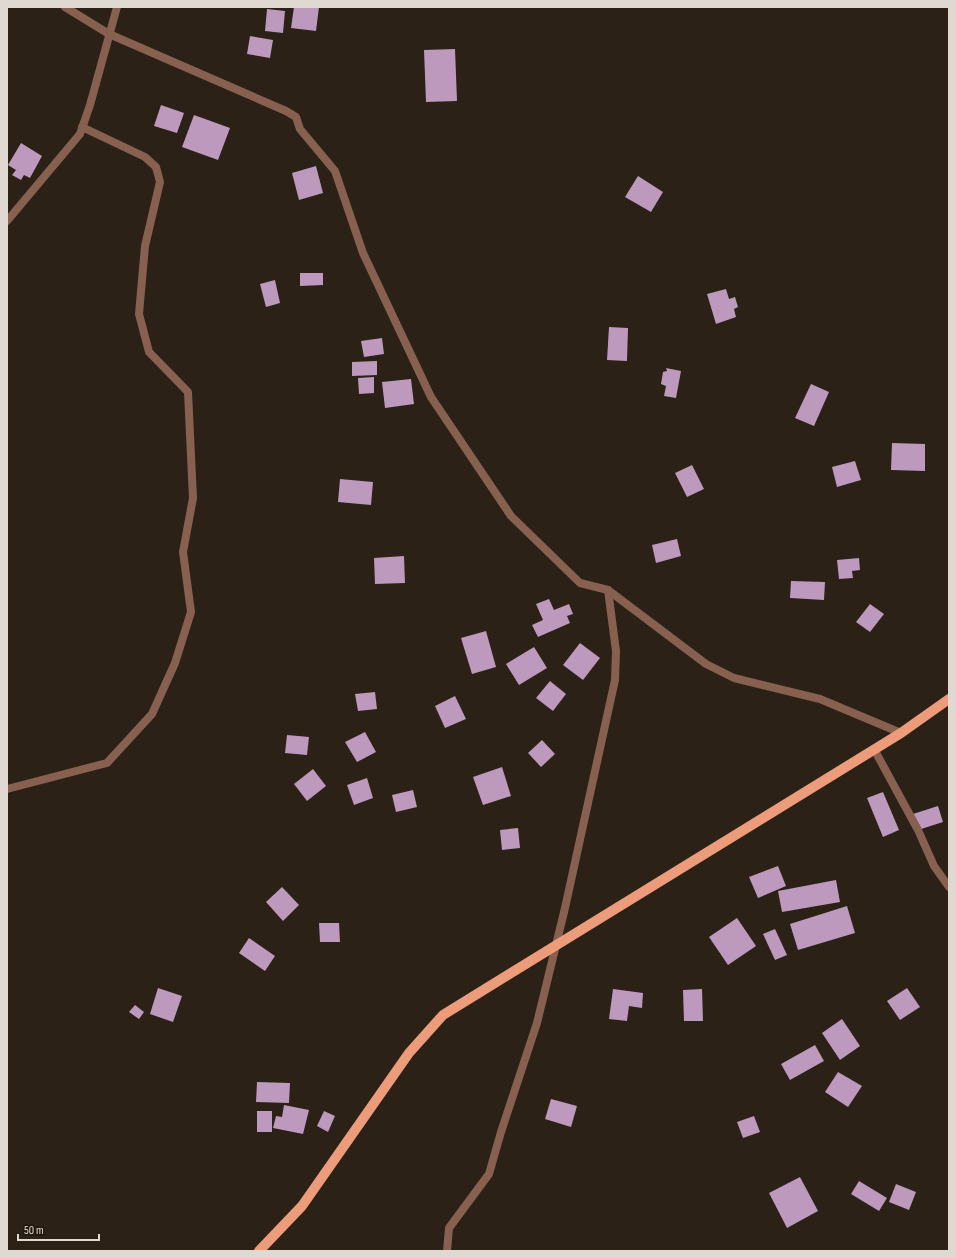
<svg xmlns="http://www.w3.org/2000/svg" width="956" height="1258" font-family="'Sofia Sans Condensed',sans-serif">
<rect width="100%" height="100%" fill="#2b2116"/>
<g fill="#bc99bd">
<path d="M 294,7 L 319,7 L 316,31 L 291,28 Z"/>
<path d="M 267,9 L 285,11 L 283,33 L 265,31 Z"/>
<path d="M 250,36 L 273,40 L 270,58 L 247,54 Z"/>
<path d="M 455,49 L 457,101 L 426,102 L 424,50 Z"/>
<path d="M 161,105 L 184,113 L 177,133 L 154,126 Z"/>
<path d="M 194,115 L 230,128 L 218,160 L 182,147 Z"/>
<path d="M 21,143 L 42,156 L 30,178 L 24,175 L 21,180 L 12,175 L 16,170 L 8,165 Z"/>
<path d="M 316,166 L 323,193 L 299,200 L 292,173 Z"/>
<path d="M 638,176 L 663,192 L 651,212 L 625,197 Z"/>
<path d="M 300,273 L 323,273 L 323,285 L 300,286 Z"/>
<path d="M 275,280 L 280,303 L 266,307 L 260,284 Z"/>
<path d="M 726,289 L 729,299 L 735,297 L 738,307 L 734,309 L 736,317 L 716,324 L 707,294 Z"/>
<path d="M 609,327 L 628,328 L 627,361 L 607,360 Z"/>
<path d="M 382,338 L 384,354 L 364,357 L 361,341 Z"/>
<path d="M 377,361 L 377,375 L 352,376 L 352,362 Z"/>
<path d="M 666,368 L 681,371 L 676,398 L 664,396 L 666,386 L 661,384 L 663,372 L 667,371 Z"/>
<path d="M 374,377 L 374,393 L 359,394 L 358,378 Z"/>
<path d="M 411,379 L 414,404 L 385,408 L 382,382 Z"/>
<path d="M 811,384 L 829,392 L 814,426 L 795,418 Z"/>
<path d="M 892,443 L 925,444 L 925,471 L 891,470 Z"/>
<path d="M 855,461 L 861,480 L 837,487 L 832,467 Z"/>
<path d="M 692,465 L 704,489 L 687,497 L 675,473 Z"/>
<path d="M 340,479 L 373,482 L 371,505 L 338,502 Z"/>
<path d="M 677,539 L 681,556 L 656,563 L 652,545 Z"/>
<path d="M 404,556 L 405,583 L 375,584 L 374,558 Z"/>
<path d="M 859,558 L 860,570 L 852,571 L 853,578 L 839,579 L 837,560 Z"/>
<path d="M 791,581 L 825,582 L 824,600 L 790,598 Z"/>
<path d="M 549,599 L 554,610 L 569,604 L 573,614 L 567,616 L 570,623 L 538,637 L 532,625 L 543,620 L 536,604 Z"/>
<path d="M 870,604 L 884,614 L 870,632 L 856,622 Z"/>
<path d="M 486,631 L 496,667 L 472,674 L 461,638 Z"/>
<path d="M 580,643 L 600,658 L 583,680 L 563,665 Z"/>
<path d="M 534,647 L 547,668 L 519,685 L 506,664 Z"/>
<path d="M 550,681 L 566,694 L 553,711 L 536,698 Z"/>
<path d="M 375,692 L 377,709 L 358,711 L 355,694 Z"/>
<path d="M 455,696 L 466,719 L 445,728 L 435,706 Z"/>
<path d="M 365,732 L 376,752 L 357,762 L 345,742 Z"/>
<path d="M 287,735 L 309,737 L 307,755 L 285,753 Z"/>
<path d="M 542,740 L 555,754 L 541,767 L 528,753 Z"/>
<path d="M 502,767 L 511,796 L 483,805 L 473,777 Z"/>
<path d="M 313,769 L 326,786 L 307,801 L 294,784 Z"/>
<path d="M 367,778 L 373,798 L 354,805 L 347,785 Z"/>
<path d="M 413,790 L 417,807 L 396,812 L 392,795 Z"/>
<path d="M 883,792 L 899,830 L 883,837 L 867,798 Z"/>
<path d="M 938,806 L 943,822 L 918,830 L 913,814 Z"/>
<path d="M 518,828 L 520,848 L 502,850 L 500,830 Z"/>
<path d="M 778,866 L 786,886 L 758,898 L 749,877 Z"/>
<path d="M 836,880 L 840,902 L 782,912 L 778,891 Z"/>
<path d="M 282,887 L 299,905 L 283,921 L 266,902 Z"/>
<path d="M 847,906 L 855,933 L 798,950 L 790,924 Z"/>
<path d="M 737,918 L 756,946 L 728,965 L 709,937 Z"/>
<path d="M 319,923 L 339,923 L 340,942 L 320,942 Z"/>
<path d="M 775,929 L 787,955 L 775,960 L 763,934 Z"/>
<path d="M 249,938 L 275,956 L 265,971 L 239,953 Z"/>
<path d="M 158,988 L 182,996 L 173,1022 L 150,1014 Z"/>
<path d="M 907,988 L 920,1007 L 900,1020 L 887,1001 Z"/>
<path d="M 613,989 L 643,993 L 642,1008 L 629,1006 L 627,1021 L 609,1019 Z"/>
<path d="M 702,989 L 703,1021 L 684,1021 L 683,990 Z"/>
<path d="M 135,1005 L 144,1012 L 139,1019 L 129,1012 Z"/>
<path d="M 842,1019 L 860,1046 L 840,1060 L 822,1033 Z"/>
<path d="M 815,1045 L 824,1061 L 790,1080 L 781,1064 Z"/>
<path d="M 838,1072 L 862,1086 L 848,1107 L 825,1092 Z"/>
<path d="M 257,1082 L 290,1083 L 289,1103 L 256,1102 Z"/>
<path d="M 551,1099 L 577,1106 L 571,1127 L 545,1119 Z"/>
<path d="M 284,1105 L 309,1110 L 303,1134 L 273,1128 L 276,1116 L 282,1117 Z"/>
<rect x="257" y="1111" width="15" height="21"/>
<path d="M 324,1111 L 335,1116 L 328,1132 L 317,1126 Z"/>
<path d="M 754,1116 L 760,1132 L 743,1138 L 737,1122 Z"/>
<path d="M 800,1177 L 818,1211 L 787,1228 L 769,1193 Z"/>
<path d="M 859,1181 L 887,1198 L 879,1211 L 851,1194 Z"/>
<path d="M 896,1184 L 916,1192 L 909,1210 L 889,1202 Z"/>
</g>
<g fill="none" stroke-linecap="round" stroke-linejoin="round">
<g stroke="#876050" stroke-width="8">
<path d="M 65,7 L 109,34 L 286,111 L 296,117 L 300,129 L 335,171 L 363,253 L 431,397 L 511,516 L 580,583 L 608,590 L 706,664 L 734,678 L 820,699 L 901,733"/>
<path d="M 7,221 L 80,134 L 90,105 L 117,7"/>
<path d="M 874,749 L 918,830 L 934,866 L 949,887"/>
<path d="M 7,789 L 107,763 L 152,714 L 175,663 L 191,612 L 183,552 L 193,498 L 188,392 L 149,352 L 139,314 L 145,246 L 160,182 L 156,167 L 145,157 L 82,127"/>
<path d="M 447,1251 L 449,1228 L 489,1174 L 501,1132 L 537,1023 L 565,908 L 615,680 L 616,651 L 608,590"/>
</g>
<path stroke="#ec9c7a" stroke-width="10" d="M 259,1251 L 302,1206 L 409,1053 L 443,1015 L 901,733 L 949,699"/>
</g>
<rect width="956" height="1258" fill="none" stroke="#e0d9d2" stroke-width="16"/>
<path d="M18 1234v6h81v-6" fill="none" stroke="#e0d9d2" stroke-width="2"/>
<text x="24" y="1234" font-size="12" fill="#e0d9d2" stroke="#21170d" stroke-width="3" paint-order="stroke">50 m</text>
</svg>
